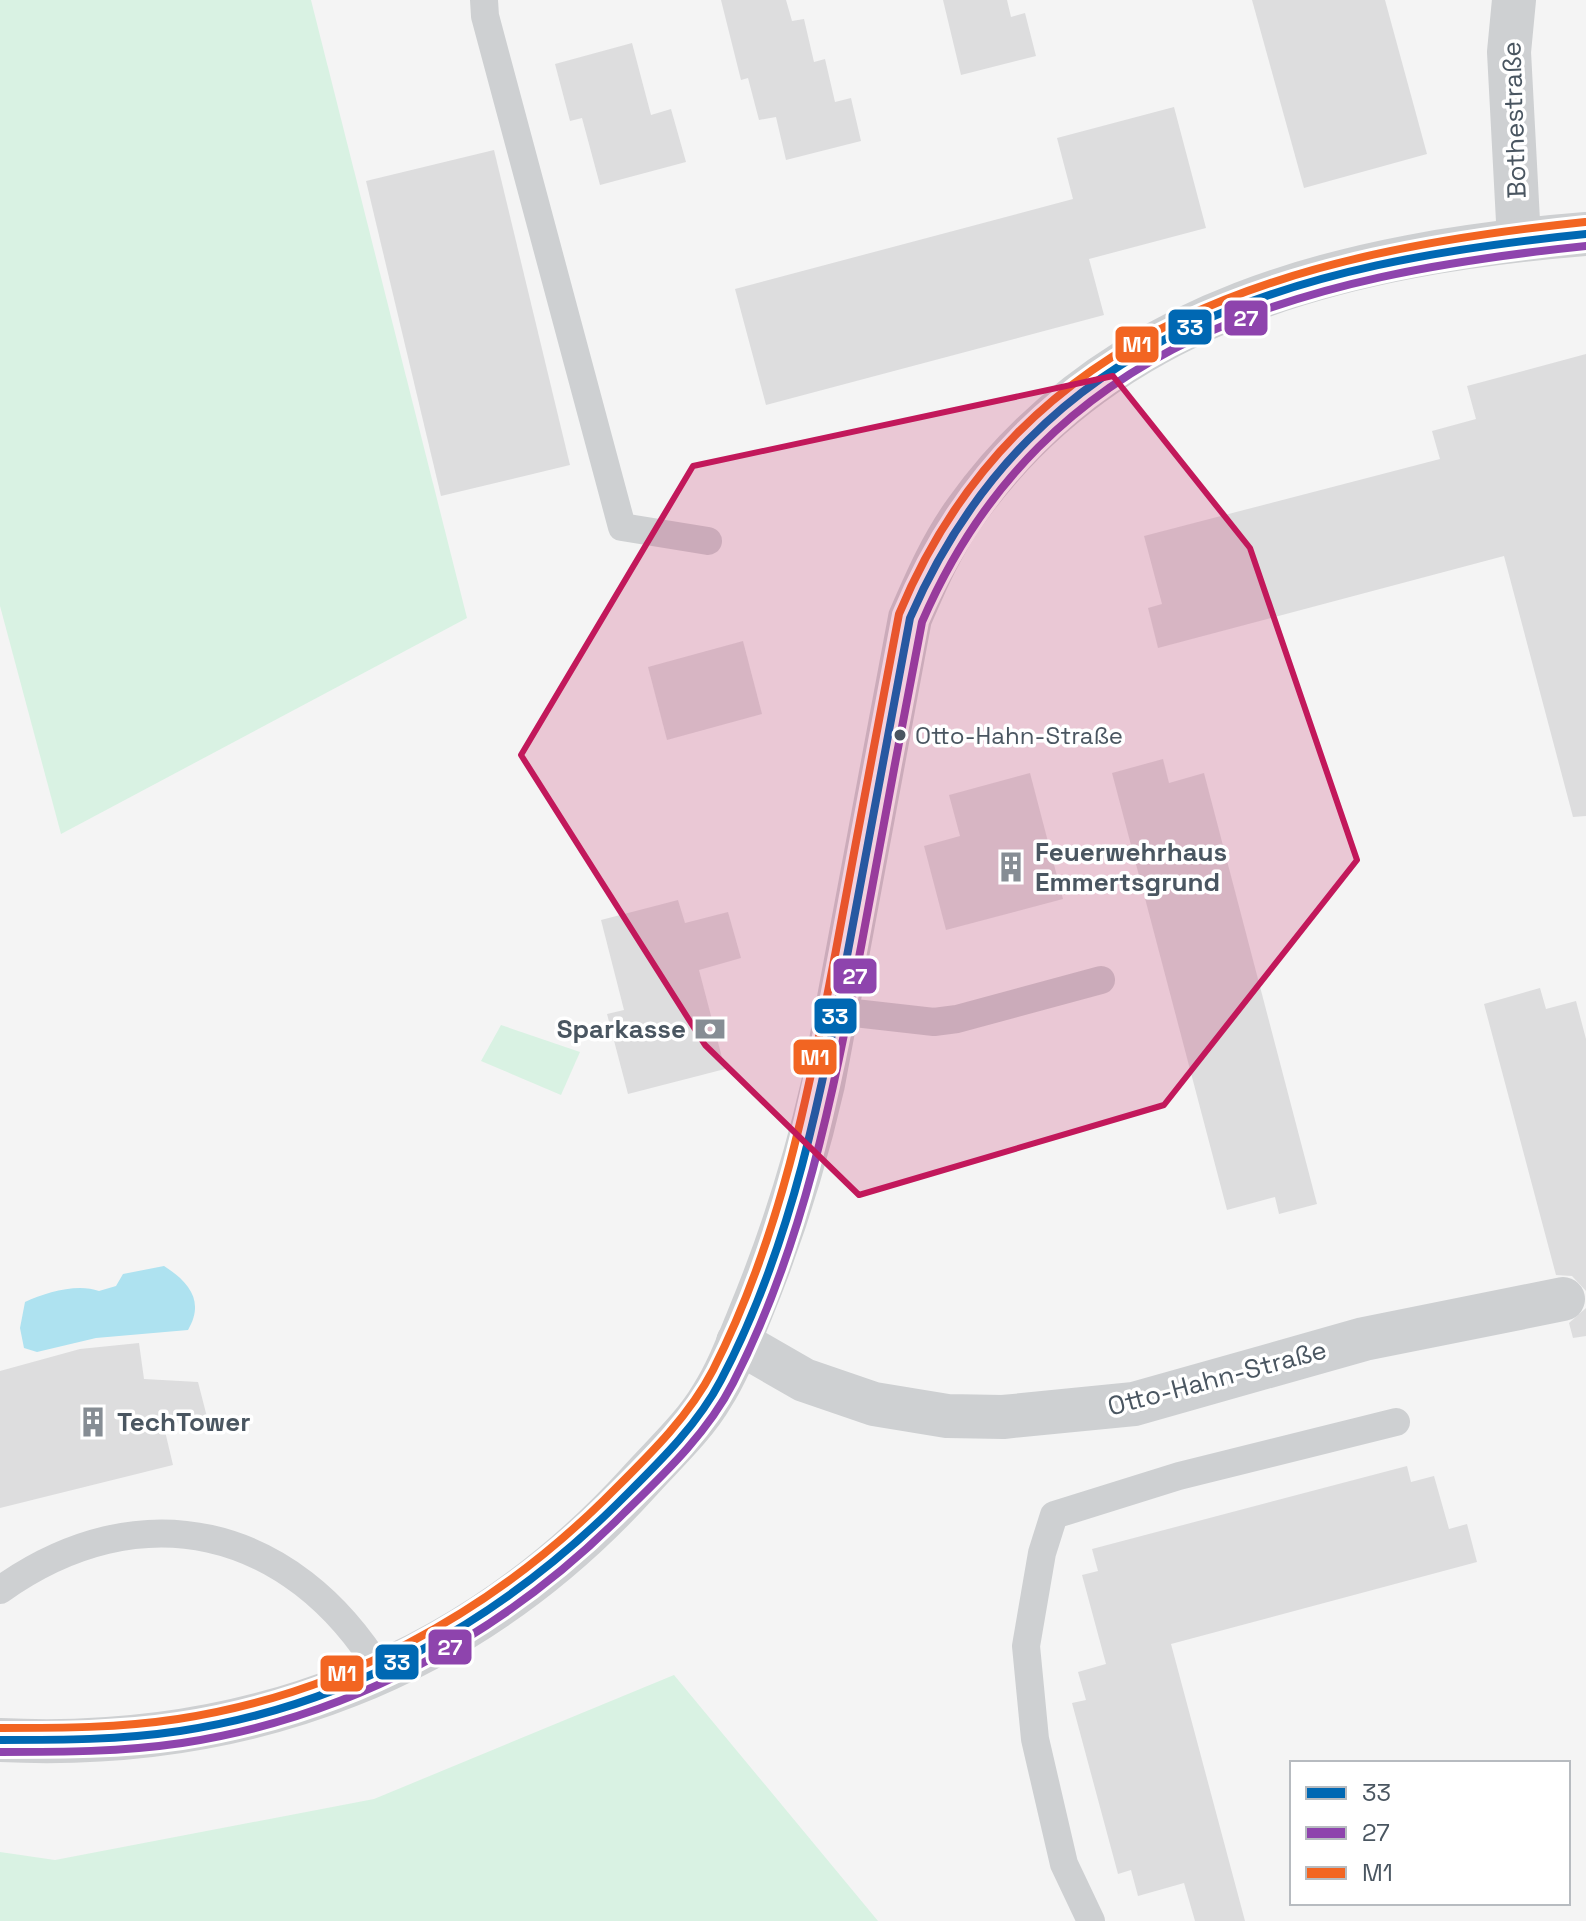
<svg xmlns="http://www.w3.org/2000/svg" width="1586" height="1921" font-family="'Space Grotesk',sans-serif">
<rect width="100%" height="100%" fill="#f4f4f4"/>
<g fill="#d9f2e3">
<path d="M 0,0 L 311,0 L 467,618 L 61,834 L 0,606 Z"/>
<path d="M 501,1025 L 580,1052 L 561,1095 L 481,1061 Z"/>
<path d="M 674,1675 L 878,1921 L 0,1921 L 0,1852 L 55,1860 L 374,1799 Z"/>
</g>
<path fill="#aee2f0" d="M 164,1266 C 189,1282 205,1301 188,1330 L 96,1338 L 37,1352 L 24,1348 L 20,1328 L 25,1302 C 46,1292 78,1283 99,1291 L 116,1286 L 123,1274 Z"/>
<g fill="#ddddde">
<path d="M 721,0 L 786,0 L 792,21 L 804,19 L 814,62 L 825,59 L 835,102 L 851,98 L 861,141 L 786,160 L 776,117 L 759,120 L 748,78 L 741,80 Z"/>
<path d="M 943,0 L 1007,0 L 1011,17 L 1025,13 L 1036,56 L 961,75 Z"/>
<path d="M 1252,0 L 1385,0 L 1427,154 L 1304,188 Z"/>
<path d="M 632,43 L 651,115 L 671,109 L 686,162 L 600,185 L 582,118 L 570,121 L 555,64 Z"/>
<path d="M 1174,107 L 1206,228 L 1089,259 L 1104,315 L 766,405 L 735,289 L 1073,199 L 1057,138 Z"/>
<path d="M 494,150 L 570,465 L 441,496 L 366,181 Z"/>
<path d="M 1586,354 L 1586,816 L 1573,817 L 1504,556 L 1158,648 L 1148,608 L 1162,604 L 1144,536 L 1440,459 L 1432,431 L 1476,419 L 1467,386 Z"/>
<path d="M 743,641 L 762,714 L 667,740 L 648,667 Z"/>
<path d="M 1163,759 L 1169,783 L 1204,773 L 1317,1204 L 1279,1214 L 1275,1197 L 1227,1210 L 1112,773 Z"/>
<path d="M 1030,773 L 1063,899 L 946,930 L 924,846 L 960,836 L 949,795 Z"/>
<path d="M 678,900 L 685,923 L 728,912 L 741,958 L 699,970 L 725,1069 L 628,1094 L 607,1014 L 624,1010 L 601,920 Z"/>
<path d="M 1540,988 L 1546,1009 L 1576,1001 L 1586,1039 L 1586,1291 L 1572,1276 L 1556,1275 L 1484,1004 Z"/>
<path d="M 1586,1308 L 1586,1336 L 1573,1338 L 1569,1323 Z"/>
<path d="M 139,1343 L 144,1379 L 198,1382 L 207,1417 L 164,1427 L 173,1465 L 0,1508 L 0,1371 L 80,1349 Z"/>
<path d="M 1407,1466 L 1411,1482 L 1434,1476 L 1449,1529 L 1467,1524 L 1477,1562 L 1171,1644 L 1245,1921 L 1195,1921 L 1184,1883 L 1138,1896 L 1131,1870 L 1118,1874 L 1072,1703 L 1086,1700 L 1078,1672 L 1106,1664 L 1082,1575 L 1098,1571 L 1092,1549 Z"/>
</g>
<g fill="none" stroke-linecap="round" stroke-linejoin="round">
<g stroke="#ced0d2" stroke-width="28">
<path d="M 484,0 L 485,16 L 622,527 L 708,541"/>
<path d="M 837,1011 L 934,1022 L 957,1019 L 1101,980"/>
<path d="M 0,1590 C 140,1490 292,1526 381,1672"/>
<path d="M 1091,1921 L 1064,1864 L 1035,1739 L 1026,1646 L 1042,1553 L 1054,1515 L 1179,1476 L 1396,1422"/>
</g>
<g stroke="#ced0d2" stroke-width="44">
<path d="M 1514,0 L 1509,52 L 1519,240"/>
<path d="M 738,1342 L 804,1380 L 874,1404 L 947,1416 L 1003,1417 L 1134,1404 L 1364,1339 L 1563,1299"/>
<path d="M 0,1740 C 248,1752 470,1668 638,1483 C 662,1456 694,1427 712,1396 C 728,1371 739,1341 750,1314 C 781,1239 805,1163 823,1084 L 910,618 C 926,581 942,544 966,511 C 1111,308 1351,253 1586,234"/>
</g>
<g stroke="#fff" stroke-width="14">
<path id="bus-1" d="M 0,1740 C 60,1740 120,1740 180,1731 C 348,1706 496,1623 616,1505 C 654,1467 696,1428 721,1380 C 793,1244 822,1090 850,940 C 870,833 890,725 910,618 C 1036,328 1298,263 1586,234"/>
</g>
<g stroke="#fff" stroke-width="14">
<path id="bus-2" d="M 0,1752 C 61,1752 121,1752 182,1743 C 351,1717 502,1635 622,1515 C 663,1475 707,1434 733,1383 C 803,1247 833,1095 861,947 C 881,839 901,730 922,622 C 1045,338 1305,275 1586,246"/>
</g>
<g stroke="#fff" stroke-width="14">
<path id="bus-3" d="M 0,1728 C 60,1728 119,1728 178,1719 C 341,1694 487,1615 604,1500 C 644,1460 687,1420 713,1370 C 780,1239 809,1093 836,950 C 857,838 877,726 899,614 C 1021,321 1297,252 1585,222"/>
</g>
<use href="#bus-1" stroke="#0068b3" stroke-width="8"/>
<use href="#bus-2" stroke="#8e44ad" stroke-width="8"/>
<use href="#bus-3" stroke="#f26522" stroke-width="8"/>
</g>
<path fill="#c2185b" fill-opacity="0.2" stroke="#c2185b" stroke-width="6" stroke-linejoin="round" d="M 1113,376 L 1250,548 L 1357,860 L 1164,1105 L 859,1195 L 705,1045 L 521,755 L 693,466 Z"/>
<defs>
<g id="building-bare" transform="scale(2.4)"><path d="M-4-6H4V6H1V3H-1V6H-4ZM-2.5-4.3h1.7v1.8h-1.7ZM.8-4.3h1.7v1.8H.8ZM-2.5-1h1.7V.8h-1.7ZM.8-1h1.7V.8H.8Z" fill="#868d94" stroke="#fff" stroke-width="2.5" paint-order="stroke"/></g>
<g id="bank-bare" transform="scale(2.4)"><path d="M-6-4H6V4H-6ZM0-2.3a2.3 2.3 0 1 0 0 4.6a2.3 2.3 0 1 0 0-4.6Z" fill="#868d94" stroke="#fff" stroke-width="2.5" paint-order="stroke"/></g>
</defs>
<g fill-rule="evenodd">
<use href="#building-bare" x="1011" y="867"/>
<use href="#bank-bare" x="710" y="1029"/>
<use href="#building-bare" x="93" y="1422"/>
</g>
<circle fill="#4a5661" stroke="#fff" stroke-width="3" cx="900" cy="735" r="7"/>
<g text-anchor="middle" stroke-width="7" stroke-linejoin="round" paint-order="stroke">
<g font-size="24" fill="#4a5661" stroke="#fff" text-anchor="start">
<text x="915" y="744">Otto-Hahn-Straße</text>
</g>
<g font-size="26" fill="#4a5661" stroke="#fff">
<text transform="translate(1514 120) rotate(-92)" y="9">Bothestraße</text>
<text transform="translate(1217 1378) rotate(-15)" y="9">Otto-Hahn-Straße</text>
</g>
<g font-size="26" font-weight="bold" fill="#4a5661" stroke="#fff" text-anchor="start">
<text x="1035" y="861">Feuerwehrhaus<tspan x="1035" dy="30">Emmertsgrund</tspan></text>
<text x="686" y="1038" text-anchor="end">Sparkasse</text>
<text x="117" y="1431">TechTower</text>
</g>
</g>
<g stroke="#fff" stroke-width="3">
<rect x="1223" y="299" width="46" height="38" rx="8" fill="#8e44ad"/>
<rect x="1167" y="308" width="46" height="38" rx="8" fill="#0068b3"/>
<rect x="1114" y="325" width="46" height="39" rx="8" fill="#f26522"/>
<rect x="832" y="957" width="46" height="38" rx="8" fill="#8e44ad"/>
<rect x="813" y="997" width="45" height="38" rx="8" fill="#0068b3"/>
<rect x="792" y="1038" width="46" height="38" rx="8" fill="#f26522"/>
<rect x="427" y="1628" width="46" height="38" rx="8" fill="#8e44ad"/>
<rect x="374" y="1643" width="46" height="38" rx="8" fill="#0068b3"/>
<rect x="319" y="1654" width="46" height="39" rx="8" fill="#f26522"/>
</g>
<g font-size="22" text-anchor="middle" font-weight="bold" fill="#fff">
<text x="1246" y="326">27</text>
<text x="1190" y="335">33</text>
<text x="1137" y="352">M1</text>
<text x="855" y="984">27</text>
<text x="835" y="1024">33</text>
<text x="815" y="1065">M1</text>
<text x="450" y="1655">27</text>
<text x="397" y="1670">33</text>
<text x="342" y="1681">M1</text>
</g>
<rect x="1290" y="1761" width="280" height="144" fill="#ffffff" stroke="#b7bbc0" stroke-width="2"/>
<rect x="1306" y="1787" width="40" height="12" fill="#0068b3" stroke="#b7bbc0" stroke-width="2"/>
<text x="1362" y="1801" font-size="24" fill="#4a5661">33</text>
<rect x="1306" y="1827" width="40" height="12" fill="#8e44ad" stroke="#b7bbc0" stroke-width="2"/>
<text x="1362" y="1841" font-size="24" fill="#4a5661">27</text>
<rect x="1306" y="1867" width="40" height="12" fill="#f26522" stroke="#b7bbc0" stroke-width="2"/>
<text x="1362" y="1881" font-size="24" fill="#4a5661">M1</text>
</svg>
